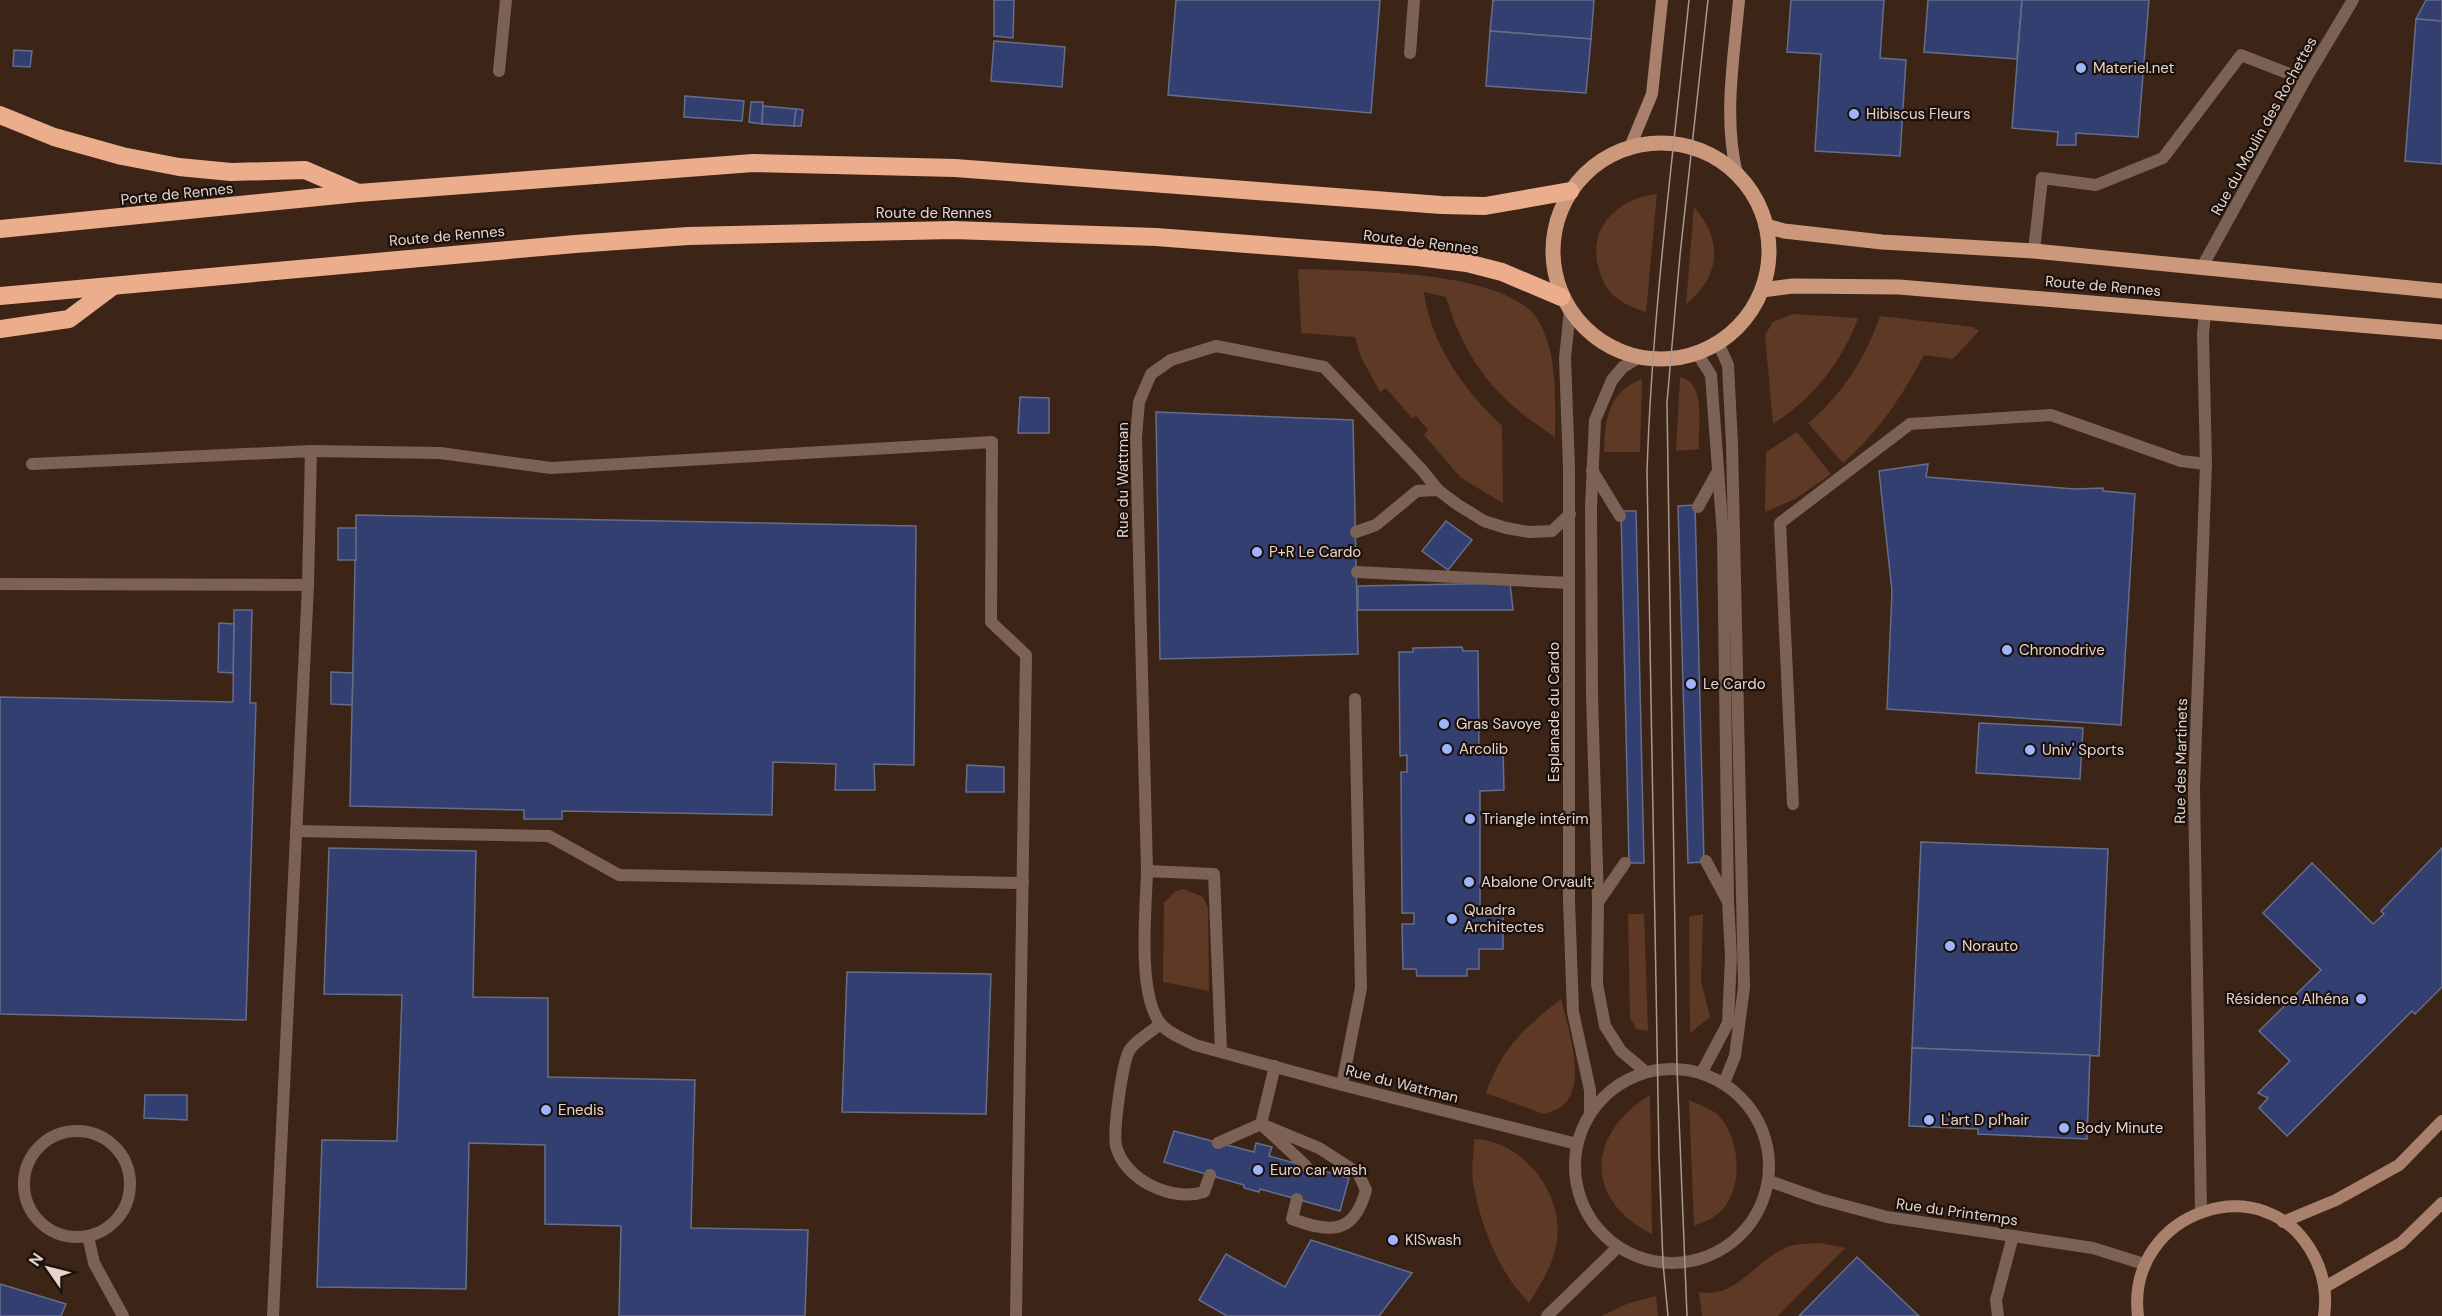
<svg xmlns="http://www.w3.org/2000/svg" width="2442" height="1316" font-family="'DM Sans',sans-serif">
<rect width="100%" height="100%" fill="#3c2417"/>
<g fill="#5e3a26">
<path d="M 1657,194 L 1646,312 C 1634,308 1623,304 1613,295 C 1605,288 1601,276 1598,266 C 1588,225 1620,198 1657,194 Z"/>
<path d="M 1694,207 C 1723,241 1721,276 1686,304 Z"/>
<path d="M 1298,269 C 1354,271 1506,269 1538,320 C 1558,353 1555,400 1555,437 C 1497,400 1466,363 1446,297 L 1424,292 C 1431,345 1464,390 1502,426 L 1503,503 L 1461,478 L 1424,435 L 1428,430 L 1416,416 L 1412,418 L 1386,388 L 1380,392 L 1361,357 L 1355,337 L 1301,333 Z"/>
<path d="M 1792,314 L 1858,318 C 1843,361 1812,399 1773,424 L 1765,335 L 1773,322 Z"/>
<path d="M 1880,316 L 1973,327 L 1979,331 L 1953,359 L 1924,355 C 1901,398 1880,430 1843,463 L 1808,423 C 1842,395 1865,359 1880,316 Z"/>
<path d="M 1680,377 C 1707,382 1698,429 1699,449 L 1676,451 Z"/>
<path d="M 1642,379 L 1640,452 L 1604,452 C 1605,419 1608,392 1642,379 Z"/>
<path d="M 1797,432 L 1831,474 L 1795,499 L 1765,512 L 1766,452 Z"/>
<path d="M 1183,889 L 1203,897 L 1208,908 L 1209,991 L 1163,982 L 1164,903 L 1176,891 Z"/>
<path d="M 1628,914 L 1644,914 L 1648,1031 L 1636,1029 L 1630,1017 Z"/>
<path d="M 1703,914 L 1701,981 L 1710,1017 L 1690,1033 L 1689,917 Z"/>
<path d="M 1561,999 C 1567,1025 1589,1088 1561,1107 C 1557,1110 1549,1112 1544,1114 L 1486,1093 C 1502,1048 1524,1028 1561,999 Z"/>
<path d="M 1650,1095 L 1652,1234 C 1584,1200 1586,1134 1650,1095 Z"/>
<path d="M 1689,1100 C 1698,1105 1711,1108 1718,1115 C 1743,1141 1745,1199 1712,1218 C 1707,1221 1700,1223 1694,1226 Z"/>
<path d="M 1474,1139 C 1524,1140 1567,1197 1556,1246 C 1552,1267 1540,1285 1529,1303 C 1498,1271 1480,1225 1473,1181 C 1471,1168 1474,1153 1474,1139 Z"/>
<path d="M 1820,1243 L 1845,1248 L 1778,1316 L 1702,1316 L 1699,1292 C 1735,1299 1754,1263 1783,1249 C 1794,1243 1807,1244 1820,1243 Z"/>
<path d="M 1656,1296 L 1658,1316 L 1601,1316 L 1629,1303 Z"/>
</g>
<g fill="#333f71" stroke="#656e88" stroke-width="1.5">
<path d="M 994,0 L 1014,0 L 1013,38 L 994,36 Z"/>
<path d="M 1176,0 L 1380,0 L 1371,113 L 1168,95 Z"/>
<path d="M 1493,0 L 1594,0 L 1591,39 L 1490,31 Z"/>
<path d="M 1791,0 L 1884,0 L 1880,58 L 1906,60 L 1900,156 L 1815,151 L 1821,54 L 1787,52 Z"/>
<path d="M 1928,0 L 2022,0 L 2017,59 L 1924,52 Z"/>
<path d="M 2022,0 L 2149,0 L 2138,137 L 2076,133 L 2076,145 L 2057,145 L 2058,132 L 2012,128 Z"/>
<path d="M 2426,0 L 2442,0 L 2442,21 L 2416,19 Z"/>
<path d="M 2416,19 L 2442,21 L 2442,164 L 2405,161 Z"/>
<path d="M 1490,31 L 1591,39 L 1586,93 L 1486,86 Z"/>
<path d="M 994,41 L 1065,47 L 1062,87 L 991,81 Z"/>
<path d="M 14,50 L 32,51 L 30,67 L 13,66 Z"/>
<path d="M 685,96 L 744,101 L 742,121 L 684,117 Z"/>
<path d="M 751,102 L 763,102 L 762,124 L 749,122 Z"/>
<path d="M 763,106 L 796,109 L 794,126 L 762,124 Z"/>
<path d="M 796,109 L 803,110 L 801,126 L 794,126 Z"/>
<path d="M 1020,397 L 1049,398 L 1049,433 L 1018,433 Z"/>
<path d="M 1156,412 L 1353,420 L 1358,654 L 1160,659 Z"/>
<path d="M 1928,464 L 1926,477 L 2074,489 L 2103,488 L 2103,491 L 2135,494 L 2121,725 L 1887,709 L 1892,591 L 1879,471 Z"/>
<path d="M 1695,505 L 1704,862 L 1688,863 L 1678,506 Z"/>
<path d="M 1621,511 L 1636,511 L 1644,863 L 1629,863 Z"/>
<path d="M 356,515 L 916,526 L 914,765 L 874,764 L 875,790 L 835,790 L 836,764 L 773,762 L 772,815 L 562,811 L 562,819 L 524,819 L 524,810 L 350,806 Z"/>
<path d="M 1446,521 L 1472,540 L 1448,570 L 1422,551 Z"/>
<rect x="338" y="528" width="18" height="32"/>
<path d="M 1510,583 L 1513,610 L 1358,610 L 1358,586 Z"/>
<path d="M 234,610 L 252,610 L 250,703 L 256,703 L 246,1020 L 0,1014 L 0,697 L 233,702 Z"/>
<path d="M 219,623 L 234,624 L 233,673 L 218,672 Z"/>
<path d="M 1462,647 L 1463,651 L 1478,651 L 1479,751 L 1503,750 L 1504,790 L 1480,791 L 1480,911 L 1503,911 L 1503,949 L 1479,949 L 1479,969 L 1467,969 L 1467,976 L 1417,976 L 1416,969 L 1403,969 L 1402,924 L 1414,924 L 1414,913 L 1402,913 L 1401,772 L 1407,772 L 1407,755 L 1400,756 L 1399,652 L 1413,652 L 1413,648 Z"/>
<path d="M 331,672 L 353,673 L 352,705 L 331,704 Z"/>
<path d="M 1979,723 L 2083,728 L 2080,779 L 1976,773 Z"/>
<path d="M 967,765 L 1004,767 L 1004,792 L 966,792 Z"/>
<path d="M 1921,842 L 2108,849 L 2099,1056 L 1912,1048 Z"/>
<path d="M 329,848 L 476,851 L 473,997 L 548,998 L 548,1077 L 695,1080 L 691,1228 L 808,1230 L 805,1316 L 619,1316 L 621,1226 L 545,1224 L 545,1145 L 469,1143 L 466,1289 L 317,1287 L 322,1140 L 397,1141 L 402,995 L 324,994 Z"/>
<path d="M 2442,848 L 2442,987 L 2415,1014 L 2412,1011 L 2287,1136 L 2259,1108 L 2268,1098 L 2258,1093 L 2290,1061 L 2259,1031 L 2321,970 L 2263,913 L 2312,863 L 2373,924 L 2384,914 L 2381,911 Z"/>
<path d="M 847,972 L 991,974 L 986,1114 L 842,1112 Z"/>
<path d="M 1912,1048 L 2090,1055 L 2087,1139 L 1978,1134 L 1978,1129 L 1909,1126 Z"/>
<path d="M 145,1095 L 187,1095 L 187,1120 L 144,1118 Z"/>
<path d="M 1174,1131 L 1254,1152 L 1256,1143 L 1272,1147 L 1269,1156 L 1349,1178 L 1340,1211 L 1260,1189 L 1259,1192 L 1244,1188 L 1244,1185 L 1164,1162 Z"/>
<path d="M 1311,1240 L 1412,1273 L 1379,1316 L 1227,1316 L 1199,1300 L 1226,1254 L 1285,1287 Z"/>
<path d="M 1857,1257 L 1919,1316 L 1799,1316 Z"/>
<path d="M 0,1284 L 66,1304 L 61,1316 L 0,1316 Z"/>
</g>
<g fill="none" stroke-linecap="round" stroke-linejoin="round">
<g stroke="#7b6254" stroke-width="12">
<path d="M 1410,53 L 1414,0"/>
<path d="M 2034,251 L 2042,178 L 2096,185 L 2163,158 L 2241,55 L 2305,80"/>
<path d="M 1697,353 L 1711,375 L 1723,536 L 1728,901 L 1731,957 L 1728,1023 L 1702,1072"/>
<path d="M 1638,358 L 1623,367 L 1612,380 L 1595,420 L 1591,507 L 1592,695 L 1598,902 L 1597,984 L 1605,1026 L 1621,1051 L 1646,1072"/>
<path d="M 311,451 L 440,453 L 551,468 L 992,442 L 991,622 L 1026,655 L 1016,1316"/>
<path d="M 32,464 L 311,451 L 308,585"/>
<path d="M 1592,470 L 1620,516"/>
<path d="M 1698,507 L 1718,471"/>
<path d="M 1356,532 L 1376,525 L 1417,491 L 1438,490"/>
<path d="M 1357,572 L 1569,583"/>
<path d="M 0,584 L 308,585 L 273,1316"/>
<path d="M 1793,804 L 1780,523 L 1910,424 L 2051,415 L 2181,461 L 2206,464"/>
<path d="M 296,831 L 549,836 L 619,875 L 1023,883"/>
<path d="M 1706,861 L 1727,900"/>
<path d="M 1147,871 L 1136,437 L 1139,402 L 1151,374 L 1171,360 L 1216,346 L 1324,367 L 1422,470 L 1438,490 L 1458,505 L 1484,521 L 1506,528 L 1529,532 L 1552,531 L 1570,514"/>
<path d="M 1598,902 L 1625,863"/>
<path d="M 1160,1024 C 1152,1032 1134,1041 1129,1051 C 1122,1065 1113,1131 1116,1146 C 1125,1181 1173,1202 1204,1192 L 1210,1175"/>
<path d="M 1342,1085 L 1361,988 L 1355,699"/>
<circle cx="77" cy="1184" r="53"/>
<path d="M 1218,1143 L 1261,1124 L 1275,1066"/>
<path d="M 1297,1199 L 1292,1219 C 1330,1233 1354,1235 1366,1190 L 1358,1173 L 1319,1148 L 1261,1124 L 1306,1166"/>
<path d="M 88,1236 L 94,1263 L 123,1316"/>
<path d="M 1998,1316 L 1996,1300 L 2013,1236"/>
</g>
<g stroke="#7b6254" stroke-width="12">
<path d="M 499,71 L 506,0"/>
<path d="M 2202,267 L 2305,80 L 2353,0"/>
<path d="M 1570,310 L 1565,358 L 1569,468 L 1569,901 L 1573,1012 L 1590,1090 L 1590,1112"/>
<path d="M 1718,343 L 1728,365 L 1732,444 L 1744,987 L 1735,1056 L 1724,1083"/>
<path d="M 1221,1051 L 1214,874 L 1147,871 C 1146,910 1137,992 1160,1023 C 1167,1033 1184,1039 1195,1045 L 1342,1085 L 1577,1144"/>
<circle cx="1672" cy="1166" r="97"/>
<path d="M 1769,1181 L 1820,1199 L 1887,1217 L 2093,1248 L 2144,1264"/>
<path d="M 2201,1211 L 2194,788 L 2206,464 L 2203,334 L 2205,313"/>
<path d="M 1547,1316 L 1618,1247"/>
</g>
<g stroke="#a8806b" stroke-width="12">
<path d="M 1630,147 L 1652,94 L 1662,0"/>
<path d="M 1737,174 C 1723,118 1734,57 1739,0"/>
<path d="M 2283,1222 L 2336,1200 L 2399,1165 L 2442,1121"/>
<path d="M 2325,1287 L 2401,1243 L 2442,1203"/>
<path d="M 2138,1316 C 2125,1211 2268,1162 2315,1258 C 2324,1276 2327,1296 2324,1316"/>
</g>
<g stroke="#cb987c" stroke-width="15">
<circle cx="1661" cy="251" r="108"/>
<path d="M 1766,226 L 1784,231 L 1882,242 L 2034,251 L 2442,291"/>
<path d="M 1762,290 L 1793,286 L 1899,287 L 2442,332"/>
</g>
<g stroke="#ebad8b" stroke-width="18">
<path d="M 0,115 L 54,137 L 122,156 L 179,167 L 231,172 L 305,170 L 356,192"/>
<path d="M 0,229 L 358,193 L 753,163 L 955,168 L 1441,205 L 1485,206 L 1570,191"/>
<path d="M 0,296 L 575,244 L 688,236 L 953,230 L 1156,237 L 1418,257 L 1467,263 L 1502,272 L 1561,297"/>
<path d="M 0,329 L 69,319 L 113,286"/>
</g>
<g stroke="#aa988e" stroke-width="1.5">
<path d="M 1668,1316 L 1663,1263 L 1659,1155 L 1647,472 C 1652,314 1673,157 1689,0"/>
<path d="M 1687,1316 L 1677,1068 L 1667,402 L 1680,255 L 1708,0"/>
</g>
</g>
<g fill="#9eb4fd" stroke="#1b100b" stroke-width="2">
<circle cx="2081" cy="68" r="6"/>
<circle cx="1854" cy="114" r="6"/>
<circle cx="1257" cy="552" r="6"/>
<circle cx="2007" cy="650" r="6"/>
<circle cx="1691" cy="684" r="6"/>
<circle cx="1444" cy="724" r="6"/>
<circle cx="1447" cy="749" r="6"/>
<circle cx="2030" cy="750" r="6"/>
<circle cx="1470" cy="819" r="6"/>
<circle cx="1469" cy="882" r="6"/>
<circle cx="1452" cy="919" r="6"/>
<circle cx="1950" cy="946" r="6"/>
<circle cx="2361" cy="999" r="6"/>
<circle cx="546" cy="1110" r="6"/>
<circle cx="1929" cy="1120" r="6"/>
<circle cx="2064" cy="1128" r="6"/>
<circle cx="1258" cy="1170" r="6"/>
<circle cx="1393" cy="1240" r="6"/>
</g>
<g text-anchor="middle" stroke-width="4.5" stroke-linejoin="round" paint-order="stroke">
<g font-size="15" fill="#e4d4cc" stroke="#1b100b" text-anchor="start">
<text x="2093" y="73">Materiel.net</text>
<text x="1866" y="119">Hibiscus Fleurs</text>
<text x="1269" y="557">P+R Le Cardo</text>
<text x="2019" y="655">Chronodrive</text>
<text x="1703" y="689">Le Cardo</text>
<text x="1456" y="729">Gras Savoye</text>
<text x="1459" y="754">Arcolib</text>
<text x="2042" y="755">Univ' Sports</text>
<text x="1482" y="824">Triangle intérim</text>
<text x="1481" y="887">Abalone Orvault</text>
<text x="1464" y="915">Quadra<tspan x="1464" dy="17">Architectes</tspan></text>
<text x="1962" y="951">Norauto</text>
<text x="2349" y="1004" text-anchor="end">Résidence Alhéna</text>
<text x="558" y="1115">Enedis</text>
<text x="1941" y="1125">L'art D pl'hair</text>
<text x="2076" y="1133">Body Minute</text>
<text x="1270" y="1175">Euro car wash</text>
<text x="1405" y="1245">KISwash</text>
</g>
<g font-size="15" fill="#e4d4cc" stroke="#1b100b">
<text transform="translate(2264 126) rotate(-61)" y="5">Rue du Moulin des Rochettes</text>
<text transform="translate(177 194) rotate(-6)" y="5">Porte de Rennes</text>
<text x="934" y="218">Route de Rennes</text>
<text transform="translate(447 236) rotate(-5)" y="5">Route de Rennes</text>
<text transform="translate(1421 242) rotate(7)" y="5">Route de Rennes</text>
<text transform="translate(2103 286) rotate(5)" y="5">Route de Rennes</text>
<text transform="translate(1123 480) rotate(-90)" y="5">Rue du Wattman</text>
<text transform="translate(1554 712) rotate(-90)" y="5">Esplanade du Cardo</text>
<text transform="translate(2181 761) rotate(-89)" y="5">Rue des Martinets</text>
<text transform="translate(1402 1084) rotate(14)" y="5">Rue du Wattman</text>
<text transform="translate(1957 1212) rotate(8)" y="5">Rue du Printemps</text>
</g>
</g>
<g transform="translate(48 1268) rotate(305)" stroke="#1b100b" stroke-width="4.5" paint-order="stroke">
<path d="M0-4.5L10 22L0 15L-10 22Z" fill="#e4d4cc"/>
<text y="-9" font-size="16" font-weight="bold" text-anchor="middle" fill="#e4d4cc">N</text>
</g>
</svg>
